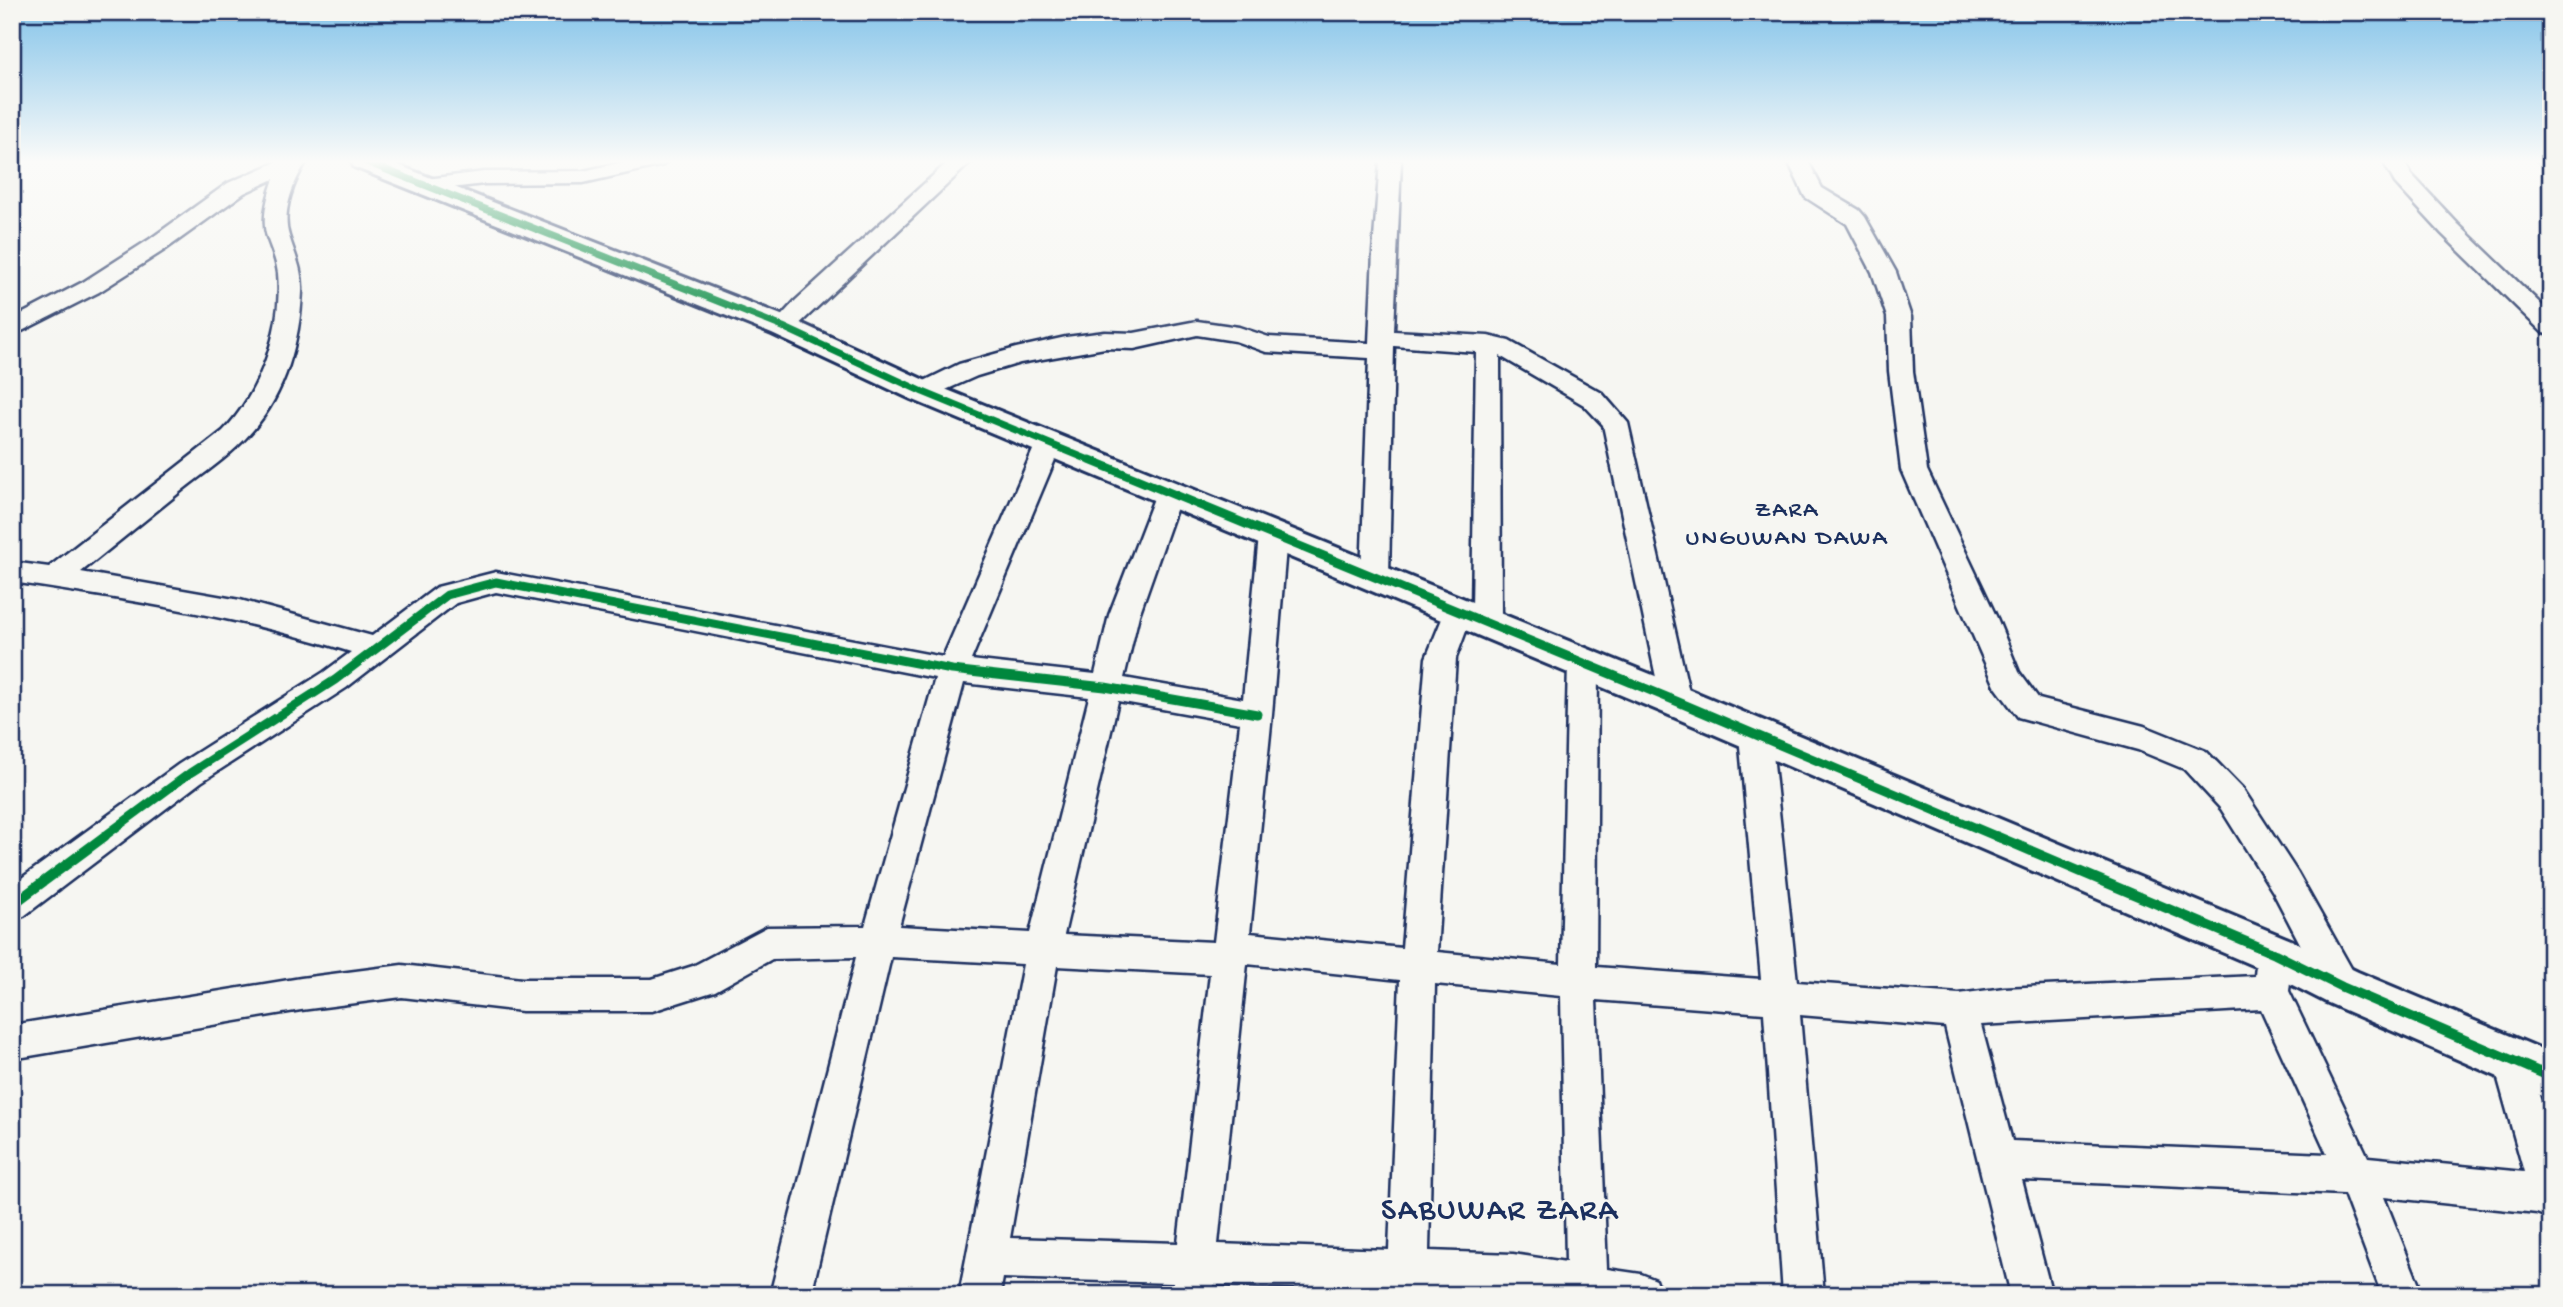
<svg xmlns="http://www.w3.org/2000/svg" width="2563" height="1307" font-family="'Gochi Hand',sans-serif">
<rect width="100%" height="100%" fill="#f6f6f2"/>
<filter id="ink" filterUnits="userSpaceOnUse"><feTurbulence type="fractalNoise" baseFrequency=".0143" numOctaves="2"/><feDisplacementMap in="SourceGraphic" scale="14" xChannelSelector="R" yChannelSelector="G"/><feConvolveMatrix kernelMatrix="1 2 1 2 8 2 1 2 1" color-interpolation-filters="sRGB"/></filter>
<g filter="url(#ink)">
<g fill="none" stroke-linecap="round" stroke-linejoin="round">
<g stroke="#1b2f5e" stroke-width="5">
<g id="street">
<path d="M 279,161 L 307,161 C 294,180 281,212 289,236 C 295,255 303,271 302,292 C 300,340 285,394 253,430 C 233,454 205,472 180,492 C 147,519 114,545 81,572 L 240,600 L 372,636 L 437,587 L 496,572 L 943,657 L 1036,443 L 1040,437 L 1049,434 L 1058,437 L 1062,443 L 971,660 L 1095,674 L 1109,615 L 1156,493 L 1159,486 L 1169,484 L 1179,486 L 1182,493 L 1139,615 L 1124,678 L 1243,699 L 1259,536 L 1263,529 L 1273,526 L 1283,529 L 1287,536 L 1272,714 L 1250,933 L 1402,948 L 1426,658 L 1448,604 L 1458,601 L 1468,604 L 1472,610 L 1476,352 L 1394,346 L 1389,576 L 1385,583 L 1375,586 L 1365,583 L 1361,576 L 1369,358 L 1266,352 L 1235,341 L 1197,335 L 1134,349 L 1105,348 L 1020,363 L 977,376 L 923,400 L 914,398 L 910,392 L 914,386 L 959,364 L 1016,348 L 1066,337 L 1105,332 L 1134,333 L 1197,321 L 1239,327 L 1269,337 L 1369,343 L 1373,252 L 1380,161 L 1401,161 L 1394,331 L 1488,336 L 1509,341 L 1602,393 L 1628,423 L 1691,701 L 1687,710 L 1676,713 L 1665,710 L 1661,701 L 1603,425 L 1584,405 L 1500,356 L 1501,623 L 1496,631 L 1486,634 L 1476,631 L 1471,623 L 1472,615 L 1456,658 L 1437,952 L 1561,964 L 1568,663 L 1572,655 L 1583,651 L 1594,655 L 1598,663 L 1596,967 L 1761,979 L 1739,735 L 1744,726 L 1755,722 L 1766,726 L 1771,735 L 1797,982 L 1959,994 L 2004,988 L 2255,976 L 2257,954 L 2263,943 L 2275,938 L 2287,943 L 2293,954 L 2289,991 L 2368,1157 L 2524,1172 L 2493,1061 L 2498,1049 L 2511,1043 L 2524,1049 L 2551,1132 L 2551,1219 L 2537,1213 L 2384,1197 L 2423,1295 L 2382,1295 L 2344,1194 L 2022,1180 L 2052,1295 L 2011,1295 L 1945,1027 L 1800,1015 L 1824,1295 L 1783,1295 L 1764,1013 L 1596,1000 L 1607,1269 L 1641,1274 L 1656,1280 L 1661,1295 L 1429,1292 L 1429,1295 L 1387,1295 L 1388,1290 L 1214,1285 L 1213,1295 L 1172,1295 L 1173,1283 L 1003,1278 L 1000,1295 L 959,1295 L 1023,964 L 891,957 L 811,1295 L 770,1295 L 856,957 L 772,959 L 715,991 L 652,1011 L 522,1011 L 402,997 L 301,1010 L 12,1059 L 12,1025 L 301,978 L 402,965 L 522,979 L 652,979 L 693,966 L 767,927 L 865,926 L 935,678 L 496,592 L 456,603 L 346,688 L 201,782 L 24,916 L 12,920 L 12,885 L 179,764 L 324,672 L 351,652 C 241,617 126,599 12,582 L 12,562 L 49,567 L 223,431 C 261,393 283,326 278,273 C 276,259 271,249 267,237 C 261,219 268,195 274,179 L 244,193 L 166,249 L 99,292 L 12,336 L 12,319 L 83,282 L 150,239 L 228,183 ZM 964,683 L 1089,697 L 1030,933 L 899,926 ZM 1118,701 L 1240,723 L 1214,942 L 1064,935 ZM 1247,964 L 1400,980 L 1389,1250 L 1218,1244 ZM 1057,966 L 1210,974 L 1178,1243 L 1010,1238 ZM 1435,984 L 1561,996 L 1566,1262 L 1513,1254 L 1429,1251 ZM 2261,1009 L 2327,1154 L 2012,1141 L 1981,1025 Z"/>
<path d="M 628,161 L 667,161 L 663,165 L 583,183 L 484,184 L 426,191 L 418,190 L 415,185 L 418,180 L 426,179 L 484,172 L 583,171 Z"/>
<path d="M 949,161 L 972,161 L 791,332 L 783,334 L 775,332 L 771,327 L 796,300 Z"/>
<path d="M 1788,161 L 1808,161 L 1822,188 L 1859,210 L 1865,217 L 1896,272 L 1911,317 L 1913,371 L 1927,470 L 1997,618 L 2019,672 L 2039,699 L 2144,726 L 2206,751 L 2243,789 L 2297,872 L 2355,975 L 2360,987 L 2355,999 L 2342,1003 L 2329,999 L 2273,892 L 2221,809 L 2184,769 L 2138,750 L 2018,717 L 1995,686 L 1901,470 L 1889,371 L 1887,317 L 1872,272 L 1847,224 L 1805,197 Z"/>
<path d="M 2383,161 L 2403,161 L 2412,175 L 2458,224 L 2551,314 L 2551,335 L 2543,333 L 2442,234 L 2395,183 Z"/>
<path d="M 2539,161 L 2551,161 L 2551,167 L 2543,165 Z"/>
</g>
</g>
<g stroke="#1b2f5e" stroke-width="6">
<path id="secondary" d="M 351,161 L 388,161 L 794,320 L 935,385 L 1690,690 L 2291,940 L 2358,972 L 2551,1053 L 2551,1100 L 2326,1002 L 2259,968 L 1662,712 L 911,399 L 772,334 L 354,167 Z"/>
</g>
<use href="#street" fill="#f6f6f2" fill-rule="evenodd"/>
<use href="#secondary" fill="#f6f6f2" fill-rule="evenodd"/>
<g stroke="#f6f6f2" stroke-width="10">
<path id="cycleway-far2" d="M 364,161 L 783,327 L 923,392 L 1094,462"/>
</g>
<g stroke="#f6f6f2" stroke-width="13">
<g id="cycleway-far1">
<path d="M 1090,460 L 1676,701 L 2000,838"/>
<path d="M 102,838 L 190,773 L 335,680 L 447,595 L 496,582 L 952,670 L 1105,687 L 1257,714"/>
</g>
</g>
<g stroke="#f6f6f2" stroke-width="15">
<g id="cycleway">
<path d="M 1996,836 L 2275,954 L 2342,987 L 2551,1077"/>
<path d="M 12,905 L 105,836"/>
</g>
</g>
<use href="#cycleway-far2" stroke="#00873e" stroke-width="7"/>
<use href="#cycleway-far1" stroke="#00873e" stroke-width="9"/>
<use href="#cycleway" stroke="#00873e" stroke-width="10"/>
</g>
</g>
<linearGradient id="sky" x2="0" y2="1"><stop stop-color="#83c3e9"/><stop offset="0.47" stop-color="#fbfbf9"/><stop offset="1" stop-color="#fbfbf9" stop-opacity="0"/></linearGradient>
<rect width="2563" height="344" fill="url(#sky)"/>
<g text-anchor="middle" stroke-width="5" stroke-linejoin="round" paint-order="stroke">
<g font-size="24" letter-spacing="2" fill="#1b2f5e" stroke="#f6f6f2">
<text x="1787" y="516">ZARA<tspan x="1787" dy="28">UNGUWAN DAWA</tspan></text>
</g>
<g font-size="32" letter-spacing="2" fill="#1b2f5e" stroke="#f6f6f2">
<text x="1500" y="1218">SABUWAR ZARA</text>
</g>
</g>
<rect width="2563" height="1307" fill="none" stroke="#f6f6f2" stroke-width="42"/>
<rect x="21" y="21" width="2521" height="1265" fill="none" stroke="#1b2f5e" stroke-width="2.5" filter="url(#ink)"/>
</svg>
